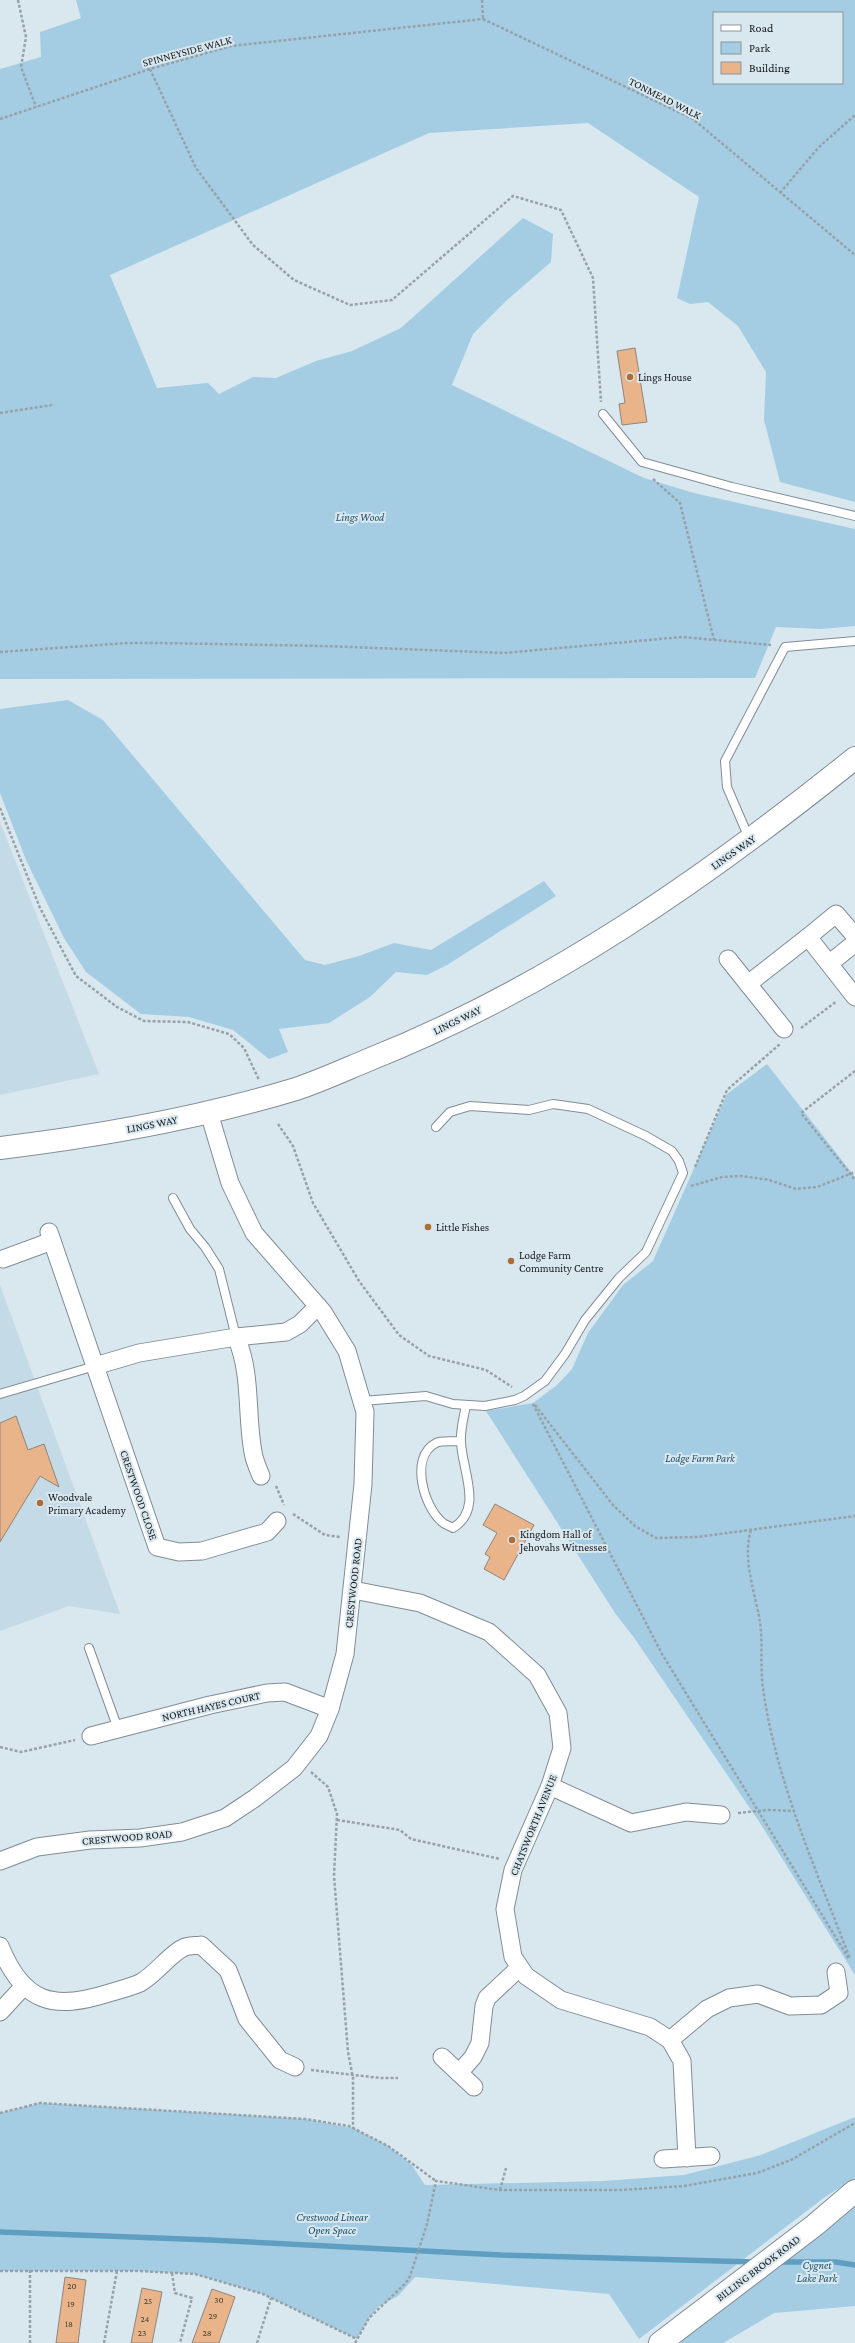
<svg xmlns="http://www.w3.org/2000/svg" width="855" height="2343" font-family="'Crimson Pro',serif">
<rect width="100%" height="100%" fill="#d9e7ef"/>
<g fill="#c4dae6">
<path d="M 0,822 L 99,1074 L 0,1095 Z"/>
<path d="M 0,1285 L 42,1400 L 120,1614 L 69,1606 L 0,1631 Z"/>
</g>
<g fill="#a4cde4" fill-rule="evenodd">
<path d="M 76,0 L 855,0 L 855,502 L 780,482 L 764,420 L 766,372 L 738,326 L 708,302 L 690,304 L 677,298 L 699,197 L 588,123 L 429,133 L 110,275 L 157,388 L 208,383 L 219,394 L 253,377 L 276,378 L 316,361 L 352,351 L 401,328 L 523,218 L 553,234 L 551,262 L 507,300 L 473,334 L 452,385 L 644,478 L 694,493 L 855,529 L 855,626 L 821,629 L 776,627 L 755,678 L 0,679 L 0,69 L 41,57 L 40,32 L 81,18 ZM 714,13 L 842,13 L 842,83 L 714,83 Z"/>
<path d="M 68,700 L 103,720 L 305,960 L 325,965 L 359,956 L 394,943 L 431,950 L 544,881 L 556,896 L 447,965 L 427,975 L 396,972 L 370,997 L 329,1023 L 279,1029 L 288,1052 L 269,1059 L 233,1030 L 189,1017 L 141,1014 L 86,972 L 64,938 L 26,860 L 0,793 L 0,709 Z"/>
<path d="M 767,1064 L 855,1177 L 855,1975 L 760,1823 L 635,1639 L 615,1613 L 486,1411 L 533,1403 L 557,1385 L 572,1369 L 588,1333 L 623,1285 L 653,1261 L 727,1094 Z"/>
<path d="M 40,2103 L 305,2119 L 353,2128 L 388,2146 L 411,2164 L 425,2185 L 603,2181 L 684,2175 L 761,2155 L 855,2117 L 855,2178 L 825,2197 L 639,2339 L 609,2294 L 415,2277 L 398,2296 L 379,2306 L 369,2318 L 357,2339 L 263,2294 L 195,2274 L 138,2271 L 0,2271 L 0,2113 Z"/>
<path d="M 855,2191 L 855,2306 L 774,2313 L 723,2343 L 661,2343 Z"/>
</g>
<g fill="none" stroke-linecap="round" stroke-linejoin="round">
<g stroke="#5e9fc1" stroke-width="5.5">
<path d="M 0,2232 L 210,2240 L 501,2255 L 755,2262"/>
<path d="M 778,2262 L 836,2262 L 855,2265"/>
</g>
</g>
<g fill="#eab48a" stroke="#90847c">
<path d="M 635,348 L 647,422 L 622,425 L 619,404 L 625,403 L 617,351 Z"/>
<path d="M 16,1416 L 28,1450 L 44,1444 L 59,1487 L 40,1476 L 0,1542 L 0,1423 Z"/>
<path d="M 495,1504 L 534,1525 L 504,1580 L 484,1569 L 490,1557 L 485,1554 L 497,1533 L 483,1525 Z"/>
<path d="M 65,2277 L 86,2280 L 78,2343 L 56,2343 Z"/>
<path d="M 142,2288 L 162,2292 L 152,2343 L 131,2343 Z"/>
<path d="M 212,2289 L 235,2297 L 219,2343 L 192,2343 Z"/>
</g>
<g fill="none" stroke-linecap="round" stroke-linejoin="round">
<g stroke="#808d94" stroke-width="10">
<g id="lane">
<path d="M 603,414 L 642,462 L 732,487 L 855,516"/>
<path d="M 749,838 L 727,787 L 725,761 L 785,647 L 855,641"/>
<path d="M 173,1198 L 190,1229 L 205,1247 L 219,1269 L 236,1337"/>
<path d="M 0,1394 L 95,1366"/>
<path d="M 362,1401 L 426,1396 L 453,1404 L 485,1406 L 515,1400 L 524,1396 L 545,1381 L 565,1354 L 585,1320 L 619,1278 L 646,1252 L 683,1173 L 679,1161 L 672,1151 L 646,1136 L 588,1109 L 553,1104 L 529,1110 L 470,1106 L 450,1112 L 436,1127"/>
<path d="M 461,1441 C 454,1442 442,1440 436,1443 C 409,1457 424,1507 442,1522 C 445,1525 450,1526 453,1528 C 484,1509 462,1471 461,1442 C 460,1430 464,1417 466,1405"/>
<path d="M 89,1648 L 118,1729"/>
</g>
</g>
<g stroke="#808d94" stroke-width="19">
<g id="street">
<path d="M 808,937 L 836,914 L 855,936"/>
<path d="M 728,959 L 784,1029"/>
<path d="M 830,963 L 855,943"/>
<path d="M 748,984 L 808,937 L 855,997"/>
<path d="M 49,1232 L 157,1547 L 179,1552 L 202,1551 L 267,1532 L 277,1521"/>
<path d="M 3,1259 L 52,1241"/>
<path d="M 236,1337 C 252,1373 246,1415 253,1452 C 254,1460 258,1468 261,1476"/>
<path d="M 95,1366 L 139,1353 L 236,1337 L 286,1332 L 300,1324 L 318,1306"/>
<path d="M 353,1590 L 420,1603 L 489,1632 L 537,1675 L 558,1713 L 562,1748 L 550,1786 L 513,1870 L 505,1909 L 513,1957 L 526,1976 L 561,2000 L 650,2027 L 670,2040 L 682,2061 L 687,2158"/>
<path d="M 91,1736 L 210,1705 L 267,1693 L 285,1692 L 330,1709"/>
<path d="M 550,1786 L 631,1823 L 686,1812 L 721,1815"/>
<path d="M 0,1861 L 37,1847 L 90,1840 L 140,1838 L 182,1832 L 225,1818 L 255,1798 L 294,1768 L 319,1736 L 330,1709 L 345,1654 L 363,1484 L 365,1412 L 347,1351 L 323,1312 L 254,1233 L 230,1183 L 209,1113"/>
<path d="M 0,1946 C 23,2003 53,2011 109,1993 C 119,1990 131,1987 140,1983 C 155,1975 171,1953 183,1948 C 188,1945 196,1946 201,1945 L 228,1970 L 247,2019 L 280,2060 L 295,2067"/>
<path d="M 0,2012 L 24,1986"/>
<path d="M 670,2040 L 707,2009 L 729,1998 L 758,1994 L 790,2006 L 821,2005 L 839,1993 L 836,1972"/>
<path d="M 442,2057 L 474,2087"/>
<path d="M 459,2073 L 473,2057 L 480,2043 L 484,2006 L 487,1998 L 519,1968"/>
<path d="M 663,2159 L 711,2156"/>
</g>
</g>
<g stroke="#808d94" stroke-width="24">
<g id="secondary">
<path d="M 0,1148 C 100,1136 200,1118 296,1089 C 320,1081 344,1070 368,1060 C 547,989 706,878 855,758"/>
<path d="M 660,2343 L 815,2225 L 855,2191"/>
</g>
</g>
<g stroke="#97a2a8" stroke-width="2.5" stroke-dasharray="3 2" stroke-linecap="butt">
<path d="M 18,0 L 26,37 L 21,67 L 36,107"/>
<path d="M 482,0 L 483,19"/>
<path d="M 483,19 L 693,119 L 855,255"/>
<path d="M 150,69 L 196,168 L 253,245 L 294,280 L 350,305 L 392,300 L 513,196 L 561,210 L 593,278 L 601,402"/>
<path d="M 0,119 L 150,69 L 231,46 L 483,19"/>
<path d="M 780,193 L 818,148 L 855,115"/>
<path d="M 0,413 L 52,405"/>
<path d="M 653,479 L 680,503 L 714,640"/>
<path d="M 0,652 L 127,643 L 160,643 L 324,646 L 504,653 L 682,637 L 771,645"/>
<path d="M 0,808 L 40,908 L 76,976 L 117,1007 L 144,1021 L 188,1022 L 229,1034 L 244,1048 L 259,1080"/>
<path d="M 801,1028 L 837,1001"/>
<path d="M 855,1071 L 801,1113 L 855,1180"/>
<path d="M 278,1124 L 293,1146 L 313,1203 L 359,1281 L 399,1335 L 429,1356 L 486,1370 L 512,1387"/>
<path d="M 695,1167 L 727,1090 L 780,1044"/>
<path d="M 691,1186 L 722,1177 L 742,1176 L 769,1180 L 796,1189 L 817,1187 L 855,1172"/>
<path d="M 533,1404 L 662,1654 L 849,1959"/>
<path d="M 535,1405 L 613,1505 L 635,1526 L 656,1538 L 697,1537 L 855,1516"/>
<path d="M 276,1486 L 284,1505"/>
<path d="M 293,1514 L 325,1535 L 340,1537"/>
<path d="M 751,1530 C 742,1559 755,1592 760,1622 C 763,1644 760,1666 763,1688 C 776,1782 817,1871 850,1959"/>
<path d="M 0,1747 L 21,1752 L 75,1740"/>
<path d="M 311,1772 L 328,1787 L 337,1814 L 334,1876 L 348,2052 L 353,2078 L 353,2128"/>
<path d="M 738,1813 L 768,1810 L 795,1811"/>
<path d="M 337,1820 L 400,1830 L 411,1839 L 500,1859"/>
<path d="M 311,2070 L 380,2078 L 398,2078"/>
<path d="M 0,2113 L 40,2103 L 305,2119 L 349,2126 L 388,2146 L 436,2181"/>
<path d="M 500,2190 L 506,2168"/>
<path d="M 30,2270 L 30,2343"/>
<path d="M 0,2271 L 138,2271 L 195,2274 L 263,2294 L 357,2339"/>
<path d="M 172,2273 L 175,2293 L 192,2298 L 180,2343"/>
<path d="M 104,2343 L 117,2271"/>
<path d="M 257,2343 L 271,2298"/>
<path d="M 355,2343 L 369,2318 L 406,2283 L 410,2276 L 427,2224 L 436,2181 L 500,2190 L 622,2190 L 684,2186 L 757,2173 L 791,2160 L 855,2123"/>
</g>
<use href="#lane" stroke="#fff" stroke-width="8"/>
<use href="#street" stroke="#fff" stroke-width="17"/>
<use href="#secondary" stroke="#fff" stroke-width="22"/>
</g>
<g fill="#ad6d35" stroke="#d9e7ef" stroke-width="1.5">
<circle cx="630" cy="377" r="4"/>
<circle cx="428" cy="1227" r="4"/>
<circle cx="511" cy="1261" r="4"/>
<circle cx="40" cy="1503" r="4"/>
<circle cx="512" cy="1540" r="4"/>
</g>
<g text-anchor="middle" stroke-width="4" stroke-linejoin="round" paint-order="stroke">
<g font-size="9" fill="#4a4038">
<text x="72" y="2289">20</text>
<text x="219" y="2303">30</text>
<text x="148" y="2304">25</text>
<text x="71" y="2307">19</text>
<text x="213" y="2319">29</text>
<text x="145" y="2322">24</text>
<text x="69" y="2327">18</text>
<text x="142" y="2336">23</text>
<text x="207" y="2336">28</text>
</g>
<g font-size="11" fill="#15191c" stroke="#d9e7ef">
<text transform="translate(187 51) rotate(-15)" y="4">SPINNEYSIDE WALK</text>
<text transform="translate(665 98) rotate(27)" y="4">TONMEAD WALK</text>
<text transform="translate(733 852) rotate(-35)" y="4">LINGS WAY</text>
<text transform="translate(457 1020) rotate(-26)" y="4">LINGS WAY</text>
<text transform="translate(152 1124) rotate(-11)" y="4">LINGS WAY</text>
<text transform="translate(139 1495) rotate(71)" y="4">CRESTWOOD CLOSE</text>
<text transform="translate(353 1583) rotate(-84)" y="4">CRESTWOOD ROAD</text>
<text transform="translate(211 1706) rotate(-13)" y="4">NORTH HAYES COURT</text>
<text transform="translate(533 1825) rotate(-68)" y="4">CHATSWORTH AVENUE</text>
<text transform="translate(127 1837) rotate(-5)" y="4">CRESTWOOD ROAD</text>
<text transform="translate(758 2268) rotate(-37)" y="4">BILLING BROOK ROAD</text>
</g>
<g font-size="11" fill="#15191c" stroke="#d9e7ef" text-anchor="start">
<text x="638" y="381">Lings House</text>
<text x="436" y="1231">Little Fishes</text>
<text x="519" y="1259">Lodge Farm<tspan x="519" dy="13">Community Centre</tspan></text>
<text x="48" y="1501">Woodvale<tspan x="48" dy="13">Primary Academy</tspan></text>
<text x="520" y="1538">Kingdom Hall of<tspan x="520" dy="13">Jehovahs Witnesses</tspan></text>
</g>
<g font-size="11" font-style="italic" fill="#1e526b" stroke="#d9e7ef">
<text x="360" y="521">Lings Wood</text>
<text x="700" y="1462">Lodge Farm Park</text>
<text x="332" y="2221">Crestwood Linear<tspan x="332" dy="13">Open Space</tspan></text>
<text x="817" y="2269">Cygnet<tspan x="817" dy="13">Lake Park</tspan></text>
</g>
</g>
<rect x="713" y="12" width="130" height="72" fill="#d9e7ef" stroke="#8b959b"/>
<rect x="721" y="25" width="20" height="6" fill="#ffffff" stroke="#8b959b"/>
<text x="749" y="32" font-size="12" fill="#15191c">Road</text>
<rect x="721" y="42" width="20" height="12" fill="#a4cde4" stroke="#8b959b"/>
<text x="749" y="52" font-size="12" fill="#15191c">Park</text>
<rect x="721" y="62" width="20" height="12" fill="#eab48a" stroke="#8b959b"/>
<text x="749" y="72" font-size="12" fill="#15191c">Building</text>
</svg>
